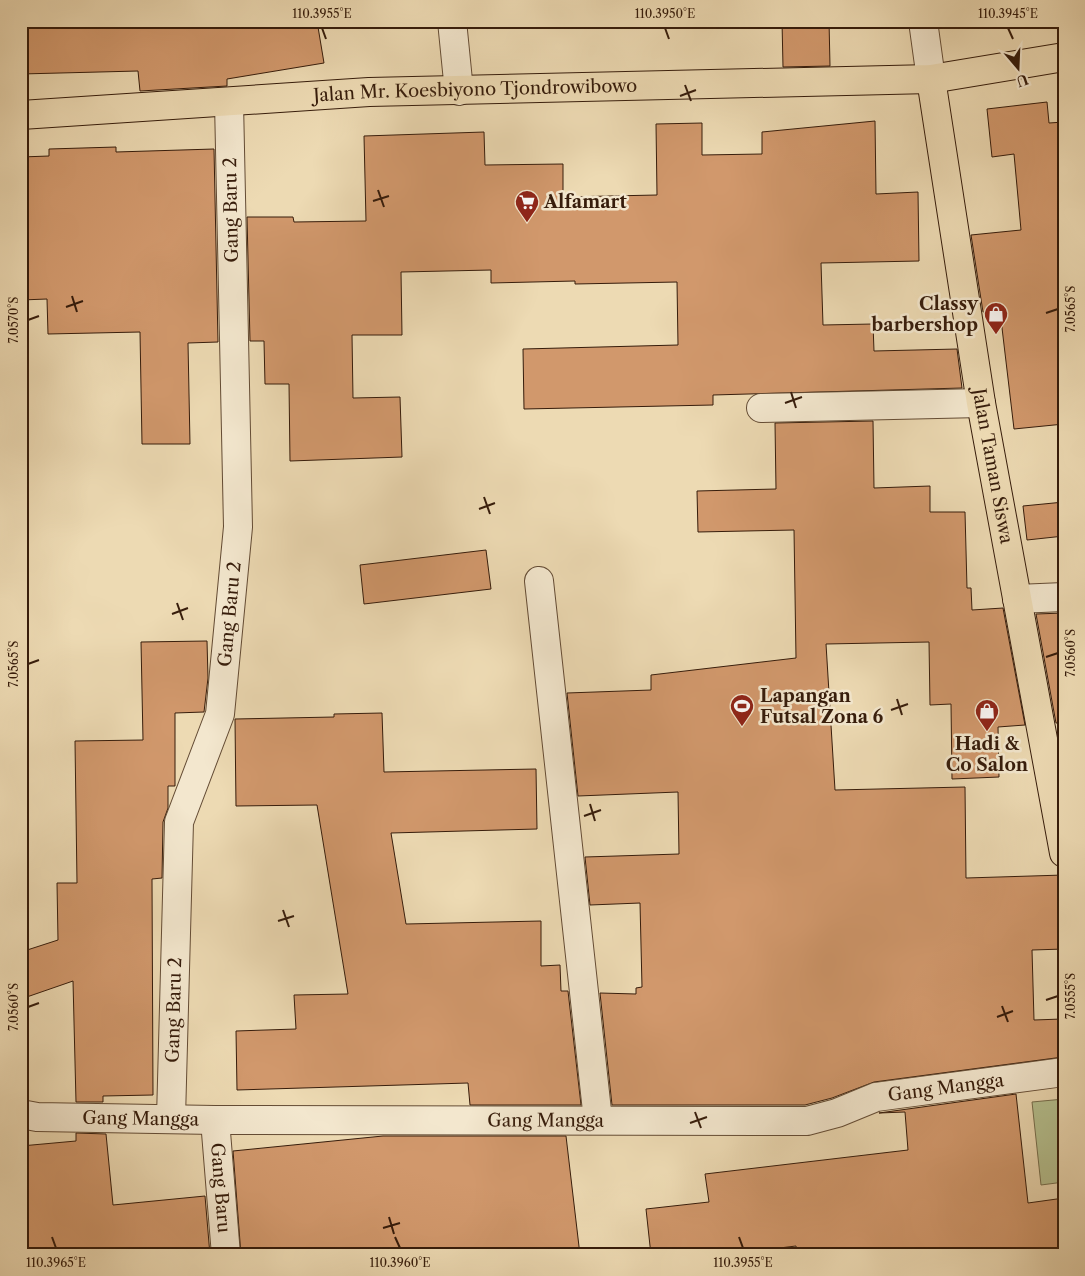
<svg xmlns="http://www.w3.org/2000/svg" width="1085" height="1276" font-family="'Libre Caslon Text',serif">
<rect width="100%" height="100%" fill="#eddab3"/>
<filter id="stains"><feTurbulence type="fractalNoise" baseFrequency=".004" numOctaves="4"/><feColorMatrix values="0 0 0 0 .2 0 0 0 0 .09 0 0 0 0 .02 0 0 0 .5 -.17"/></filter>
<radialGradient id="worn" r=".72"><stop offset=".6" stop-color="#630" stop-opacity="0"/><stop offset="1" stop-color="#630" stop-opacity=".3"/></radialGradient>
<path fill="#b5c08f" stroke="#766e4d" d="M 1064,1099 L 1064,1182 L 1041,1185 L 1032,1102 Z"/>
<g fill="#d1986c" stroke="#361c0b">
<path d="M 21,21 L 317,21 L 324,63 L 227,79 L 227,86 L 140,91 L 138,71 L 21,74 Z"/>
<path d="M 782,21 L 829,21 L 830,66 L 783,67 Z"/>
<path d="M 1047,102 L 1049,123 L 1064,122 L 1064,424 L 1014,429 L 1000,311 L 983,312 L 971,235 L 1021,230 L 1014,154 L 992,157 L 987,109 Z"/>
<path d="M 875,121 L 876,194 L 918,192 L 919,261 L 821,263 L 823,325 L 873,324 L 874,351 L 957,349 L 962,388 L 713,395 L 713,405 L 524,409 L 523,349 L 678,345 L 677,282 L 575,284 L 575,281 L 491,283 L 491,270 L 401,272 L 402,335 L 352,335 L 353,398 L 400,397 L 402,457 L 290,461 L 289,384 L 265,384 L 264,341 L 250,341 L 247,217 L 293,217 L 294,222 L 366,221 L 364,136 L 484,132 L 485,165 L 563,164 L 563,197 L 657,195 L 656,124 L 702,123 L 702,155 L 762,154 L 762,132 Z"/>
<path d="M 116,147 L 116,152 L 214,149 L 218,342 L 188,343 L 190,444 L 142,444 L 140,332 L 48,334 L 47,299 L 21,300 L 21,157 L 49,156 L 49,149 Z"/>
<path d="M 873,421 L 874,488 L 930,486 L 930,512 L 965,512 L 967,588 L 971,588 L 972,610 L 1003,608 L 1025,725 L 998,727 L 999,777 L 952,779 L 951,704 L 930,705 L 929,642 L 826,644 L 835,790 L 965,787 L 966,878 L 1064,875 L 1064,949 L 1032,950 L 1034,1020 L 1062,1019 L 1063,1057 L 874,1082 L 832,1098 L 805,1105 L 612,1105 L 600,993 L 636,994 L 636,988 L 642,987 L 640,903 L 590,905 L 585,857 L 679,854 L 678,792 L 578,796 L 567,693 L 651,690 L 651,675 L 796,658 L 794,530 L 698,532 L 697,491 L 776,489 L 775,423 Z"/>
<path d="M 1064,502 L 1064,536 L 1027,540 L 1023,506 Z"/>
<path d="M 486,550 L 491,589 L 364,604 L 360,565 Z"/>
<path d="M 1064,613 L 1064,723 L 1056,723 L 1036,614 Z"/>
<path d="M 207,641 L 208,678 L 204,712 L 175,713 L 175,786 L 168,786 L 168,808 L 163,822 L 162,878 L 152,879 L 153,1095 L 103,1096 L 103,1102 L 76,1102 L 73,981 L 21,999 L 21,952 L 58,940 L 57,883 L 77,883 L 75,741 L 143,740 L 141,642 Z"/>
<path d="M 382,713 L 384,772 L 536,769 L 537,829 L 391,833 L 406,924 L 541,921 L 541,966 L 560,965 L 561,991 L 568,991 L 581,1105 L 470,1105 L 468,1083 L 237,1090 L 236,1031 L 296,1029 L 294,995 L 348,994 L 317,805 L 236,806 L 235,719 L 334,717 L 334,714 Z"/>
<path d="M 1016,1094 L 1028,1203 L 1064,1198 L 1064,1255 L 797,1255 L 796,1246 L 722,1255 L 651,1255 L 646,1209 L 709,1202 L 705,1174 L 908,1150 L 905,1112 L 879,1113 Z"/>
<path d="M 76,1133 L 106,1134 L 113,1205 L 205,1196 L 210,1255 L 21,1255 L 21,1146 L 76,1141 Z"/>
<path d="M 383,1136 L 566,1136 L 580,1255 L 241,1255 L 233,1151 Z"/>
</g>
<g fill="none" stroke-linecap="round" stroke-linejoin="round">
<g stroke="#644c35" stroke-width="30">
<g id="minor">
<path d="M 452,21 L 459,91"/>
<path d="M 923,21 L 931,79"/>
<path d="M 761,408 L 981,403"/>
<path d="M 539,581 L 598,1120"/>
<path d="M 1017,599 L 1064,597"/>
<path id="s1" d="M 21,1114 L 37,1117 L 215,1120 L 807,1121 L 837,1113 L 876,1097 L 1064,1072"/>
<path id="s2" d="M 171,1118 L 179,822 L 220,714 L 238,527 L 229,102"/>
<path id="s3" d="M 215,1120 L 226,1255"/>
</g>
</g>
<g stroke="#361c0b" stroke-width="30">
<g id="major">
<path id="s4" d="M 931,79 L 981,403 L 1064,853"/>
<path id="s5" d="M 21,115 L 369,92 L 931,79 L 1064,57"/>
</g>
</g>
<use href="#minor" stroke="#f3e7ce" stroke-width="28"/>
<use href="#major" stroke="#eddab3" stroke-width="28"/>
</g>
<path fill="none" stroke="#361c0b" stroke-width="2" d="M 322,28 L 326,39M 665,28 L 669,39M 1008,28 L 1013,39M 685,85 L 691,101M 680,96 L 696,90M 378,190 L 384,207M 373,201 L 389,196M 72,296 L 77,312M 66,307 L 83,301M 1046,313 L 1058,309M 28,320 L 39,316M 791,392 L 796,408M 785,403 L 802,397M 484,497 L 490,514M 479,509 L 495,503M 177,603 L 183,620M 172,614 L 188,608M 1046,657 L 1058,653M 28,664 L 39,660M 897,699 L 902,715M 891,710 L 908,704M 590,804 L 595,821M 584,816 L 601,810M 283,910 L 289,927M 278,921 L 294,916M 1046,1000 L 1058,996M 1002,1006 L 1008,1022M 28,1007 L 39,1003M 997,1017 L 1013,1011M 695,1112 L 701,1128M 690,1123 L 707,1117M 389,1217 L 394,1234M 383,1228 L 400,1223M 52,1237 L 56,1248M 395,1237 L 400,1248M 739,1237 L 743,1248"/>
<defs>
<g id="supermarket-pin" transform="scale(1.25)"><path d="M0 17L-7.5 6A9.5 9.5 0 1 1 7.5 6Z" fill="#8f2418" stroke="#f3e7ce"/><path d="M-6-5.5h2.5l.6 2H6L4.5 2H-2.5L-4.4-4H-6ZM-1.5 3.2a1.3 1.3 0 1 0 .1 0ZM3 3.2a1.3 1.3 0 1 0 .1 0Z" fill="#fff"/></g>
<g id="shop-pin" transform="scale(1.25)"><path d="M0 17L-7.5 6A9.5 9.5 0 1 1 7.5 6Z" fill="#8f2418" stroke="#f3e7ce"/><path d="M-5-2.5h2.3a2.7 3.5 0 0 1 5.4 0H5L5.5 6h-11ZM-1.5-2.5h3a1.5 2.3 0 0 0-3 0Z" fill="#fff"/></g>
<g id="stadium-pin" transform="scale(1.25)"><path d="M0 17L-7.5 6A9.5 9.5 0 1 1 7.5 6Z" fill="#8f2418" stroke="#f3e7ce"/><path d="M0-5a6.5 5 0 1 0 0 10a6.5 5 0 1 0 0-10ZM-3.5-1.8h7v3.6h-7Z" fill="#fff"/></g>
</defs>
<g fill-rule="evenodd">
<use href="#supermarket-pin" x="527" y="202"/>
<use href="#shop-pin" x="996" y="314"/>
<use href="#stadium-pin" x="742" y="706"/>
<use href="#shop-pin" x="987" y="711"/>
</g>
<g text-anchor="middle" stroke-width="5" stroke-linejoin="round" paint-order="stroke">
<g font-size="18" fill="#361c0b" stroke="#f3e7ce">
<text dy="6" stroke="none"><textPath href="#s5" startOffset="455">Jalan Mr. Koesbiyono Tjondrowibowo</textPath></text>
<text transform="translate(231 210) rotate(-91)" y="6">Gang Baru 2</text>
<text dy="6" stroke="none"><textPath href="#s4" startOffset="392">Jalan Taman Siswa</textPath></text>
<text dy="6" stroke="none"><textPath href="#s2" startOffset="512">Gang Baru 2</textPath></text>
<text dy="6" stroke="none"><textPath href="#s2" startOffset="108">Gang Baru 2</textPath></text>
<text dy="6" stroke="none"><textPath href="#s1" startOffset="930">Gang Mangga</textPath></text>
<text dy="6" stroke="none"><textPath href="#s1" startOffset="120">Gang Mangga</textPath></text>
<text dy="6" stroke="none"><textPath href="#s1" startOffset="525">Gang Mangga</textPath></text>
<text dy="6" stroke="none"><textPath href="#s3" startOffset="68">Gang Baru</textPath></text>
</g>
<g font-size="18" font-weight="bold" fill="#361c0b" stroke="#f3e7ce" text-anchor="start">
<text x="544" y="208">Alfamart</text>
<text x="978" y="310" text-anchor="end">Classy<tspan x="978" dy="21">barbershop</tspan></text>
<text x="760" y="702">Lapangan<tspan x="760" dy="21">Futsal Zona 6</tspan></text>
<text x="987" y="750" text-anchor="middle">Hadi &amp;<tspan x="987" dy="21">Co Salon</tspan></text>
</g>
</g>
<rect width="1085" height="1276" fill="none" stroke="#eddab3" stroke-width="55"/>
<g transform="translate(1018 68) rotate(161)" stroke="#f3e7ce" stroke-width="4" paint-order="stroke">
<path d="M0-4L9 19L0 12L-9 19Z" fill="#361c0b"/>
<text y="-8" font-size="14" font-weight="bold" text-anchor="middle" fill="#361c0b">U</text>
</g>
<rect x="28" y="28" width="1030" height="1220" fill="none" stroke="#361c0b" stroke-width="2"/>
<g font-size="12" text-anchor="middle" fill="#361c0b">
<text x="322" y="18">110.3955°E</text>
<text x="665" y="18">110.3950°E</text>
<text x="1008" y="18">110.3945°E</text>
<text transform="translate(1071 309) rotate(-90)" y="4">7.0565°S</text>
<text transform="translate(14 320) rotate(-90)" y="4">7.0570°S</text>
<text transform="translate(1071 653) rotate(-90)" y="4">7.0560°S</text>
<text transform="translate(14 664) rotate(-90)" y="4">7.0565°S</text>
<text transform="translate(1071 996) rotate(-90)" y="4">7.0555°S</text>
<text transform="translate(14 1007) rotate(-90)" y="4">7.0560°S</text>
<text x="56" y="1267">110.3965°E</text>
<text x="400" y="1267">110.3960°E</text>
<text x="743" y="1267">110.3955°E</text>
</g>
<rect width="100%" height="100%" filter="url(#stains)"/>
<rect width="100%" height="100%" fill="url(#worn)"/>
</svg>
